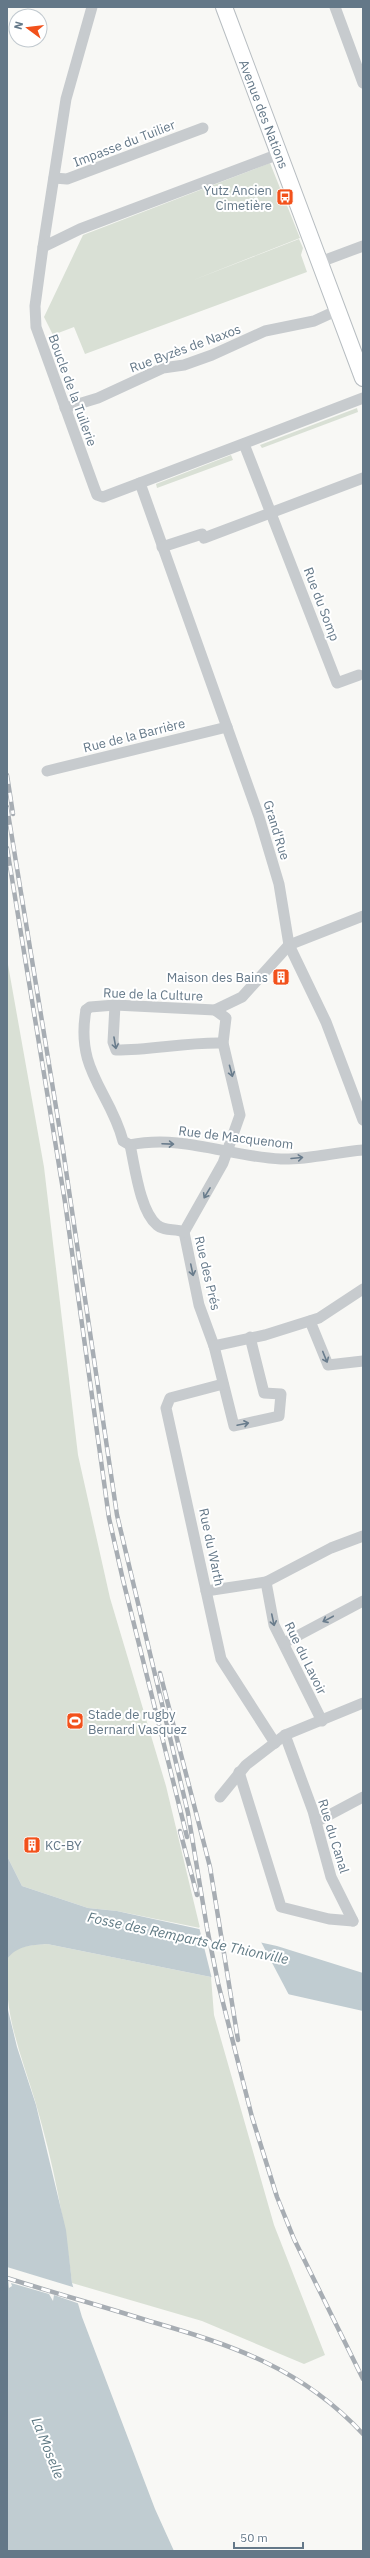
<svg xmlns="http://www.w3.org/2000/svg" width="370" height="2558" font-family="'IBM Plex Sans',sans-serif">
<rect width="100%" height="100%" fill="#f8f8f5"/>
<g fill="#d9e0d5">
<path d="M 270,163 L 300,238 L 191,281 L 299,239 L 303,248 L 301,255 L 307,272 L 85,354 L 74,327 L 53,335 L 44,317 L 83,235 Z"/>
<path d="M 357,408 L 358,412 L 262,448 L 260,445 Z"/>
<path d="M 231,455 L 233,460 L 157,488 L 156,484 Z"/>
<path d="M 7,959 L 44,1167 L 78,1455 L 110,1598 L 166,1786 L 200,1928 L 117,1911 L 88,1908 L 22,1886 L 7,1856 Z"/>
<path d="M 47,1944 L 211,1977 L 214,2015 L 274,2225 L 325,2355 L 304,2364 L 202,2321 L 72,2283 C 65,2223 53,2162 36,2104 C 24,2063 7,2024 7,1981 C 7,1974 5,1966 7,1959 C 11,1945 35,1945 47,1944 Z"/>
</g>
<g fill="#c0ccd1">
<path d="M 7,1856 L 22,1886 L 88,1908 L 117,1911 L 277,1946 L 363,1973 L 363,2011 L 211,1977 L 47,1944 C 31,1945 17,1946 7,1959 Z"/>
<path d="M 7,2006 L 17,2047 L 36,2105 L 66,2230 L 72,2283 L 82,2317 L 155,2509 L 174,2551 L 7,2551 Z"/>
</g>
<g fill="#f8f8f5">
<path d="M 199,1927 L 260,1940 L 290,1997 L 212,1979 Z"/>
<path d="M 7,2267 L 76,2288 L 80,2304 L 54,2295 L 53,2301 L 49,2294 L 11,2283 L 12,2286 L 9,2288 Z"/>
</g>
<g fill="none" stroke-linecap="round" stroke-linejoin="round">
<g stroke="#b7bdc1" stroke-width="18">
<path id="secondary" d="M 224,7 L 363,378"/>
</g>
<g stroke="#c7cbce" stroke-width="11">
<path d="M 335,7 L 363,83"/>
<path d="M 54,178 L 67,179 L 203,128"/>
<path d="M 43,247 L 66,99 L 92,7"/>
<path d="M 320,262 L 363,246"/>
<path d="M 363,398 L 140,483 L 259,817 L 279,884 L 289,945 L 326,1022 L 363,1120"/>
<path d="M 65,408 L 98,398 L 163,368 L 184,365 L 212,355 L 265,331 L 314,321 L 338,310"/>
<path d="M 244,444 L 337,683 L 359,675"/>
<path d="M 140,483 L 103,497 L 97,495 L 94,487 L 36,327 L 35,306 L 43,247 L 80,229 L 279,154"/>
<path d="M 162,547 L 202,534 L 204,538 L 363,478"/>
<path d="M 47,771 L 227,727"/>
<path d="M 115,1005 L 113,1042 L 116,1050 C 153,1050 186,1042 223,1043"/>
<path d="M 86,1010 L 90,1007 L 115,1005 L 215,1010 L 242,997 L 289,945 L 363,916"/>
<path d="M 86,1010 C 75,1071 110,1091 123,1141 L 130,1145"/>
<path d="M 130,1145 C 182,1134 231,1157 281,1159 C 308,1160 336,1152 363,1150"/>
<path d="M 130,1145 C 135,1167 140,1211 157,1225 C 165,1232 175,1228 184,1232"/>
<path d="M 184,1232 L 199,1305 L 214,1346 L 234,1426 L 279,1416 L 281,1394 L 264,1393 L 250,1337"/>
<path d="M 184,1232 L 223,1163 L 240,1115 L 223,1043 L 226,1018 L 215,1010"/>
<path d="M 310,1321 L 328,1365 L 363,1361"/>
<path d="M 214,1346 L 265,1335 L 319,1318 L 363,1289"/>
<path d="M 223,1384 L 170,1398 L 166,1408 L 221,1659 L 275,1743"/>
<path d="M 266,1582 L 274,1625 L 322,1721"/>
<path d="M 206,1591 L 266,1582 L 331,1548 L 363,1536"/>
<path d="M 284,1643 L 363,1601"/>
<path d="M 285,1735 L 313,1811 L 331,1877 L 353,1921"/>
<path d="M 239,1772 L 281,1907 L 329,1919 L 353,1921"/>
<path d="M 220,1797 L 246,1765 L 285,1735 L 363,1703"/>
<path d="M 316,1822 L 363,1797"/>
</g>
<use href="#secondary" stroke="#fff" stroke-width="16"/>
<g stroke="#a7adb3" stroke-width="4.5">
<g id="rail">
<path d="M 7,775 L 13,814"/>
<path d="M 7,807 L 63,1150 L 117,1515 L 188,1813 L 207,1928 L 218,1983 L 252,2117 L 277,2197 L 294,2239 L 363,2379"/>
<path d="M 7,848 L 65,1202 L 109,1518 L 123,1580 L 187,1837"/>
<path d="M 160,1673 L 210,1867 L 238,2040"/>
<path d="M 180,1831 L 197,1895"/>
<path d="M 7,2278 C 54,2293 102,2306 149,2321 C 232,2345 302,2368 363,2434"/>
</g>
</g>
<use href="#rail" stroke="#fff" stroke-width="3" stroke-dasharray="9" stroke-linecap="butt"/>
</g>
<defs><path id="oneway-shaft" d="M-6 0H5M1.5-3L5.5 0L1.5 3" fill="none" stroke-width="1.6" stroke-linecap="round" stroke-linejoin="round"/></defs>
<g stroke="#697c8c">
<use href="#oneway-shaft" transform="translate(115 1043) rotate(80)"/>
<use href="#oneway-shaft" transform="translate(231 1071) rotate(75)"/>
<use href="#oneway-shaft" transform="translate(168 1144) rotate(2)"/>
<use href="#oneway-shaft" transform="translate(297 1158) rotate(-5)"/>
<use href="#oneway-shaft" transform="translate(207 1193) rotate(121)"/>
<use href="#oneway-shaft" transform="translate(192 1270) rotate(78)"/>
<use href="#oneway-shaft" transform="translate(325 1357) rotate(68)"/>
<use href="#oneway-shaft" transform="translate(243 1424) rotate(-12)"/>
<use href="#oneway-shaft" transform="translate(328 1619) rotate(152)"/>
<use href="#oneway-shaft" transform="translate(273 1620) rotate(78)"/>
</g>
<defs>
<g id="bus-square" transform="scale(0.9)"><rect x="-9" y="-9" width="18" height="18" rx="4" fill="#f2511b" stroke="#fff"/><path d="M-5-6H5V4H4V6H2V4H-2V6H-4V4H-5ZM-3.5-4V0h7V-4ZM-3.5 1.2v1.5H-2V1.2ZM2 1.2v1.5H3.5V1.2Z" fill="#fff"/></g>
<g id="building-square" transform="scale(0.9)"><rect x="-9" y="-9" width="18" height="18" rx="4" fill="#f2511b" stroke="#fff"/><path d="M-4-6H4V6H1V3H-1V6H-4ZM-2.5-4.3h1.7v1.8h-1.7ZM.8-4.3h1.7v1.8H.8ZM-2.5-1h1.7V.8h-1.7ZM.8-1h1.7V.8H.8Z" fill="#fff"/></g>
<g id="stadium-square" transform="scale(0.9)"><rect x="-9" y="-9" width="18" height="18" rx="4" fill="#f2511b" stroke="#fff"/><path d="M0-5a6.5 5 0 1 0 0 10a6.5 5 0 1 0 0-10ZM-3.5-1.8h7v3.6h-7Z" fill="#fff"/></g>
</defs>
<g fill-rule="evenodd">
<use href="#bus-square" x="285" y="197"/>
<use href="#building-square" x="281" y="977"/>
<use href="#stadium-square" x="75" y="1721"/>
<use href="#building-square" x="32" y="1845"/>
</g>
<g text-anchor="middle" stroke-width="4" stroke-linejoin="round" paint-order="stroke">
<g font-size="13" fill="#647888" stroke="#fff">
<text transform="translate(264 114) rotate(69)" y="5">Avenue des Nations</text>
<text transform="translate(124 143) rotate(-21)" y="5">Impasse du Tuilier</text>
<text transform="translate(185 348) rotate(-20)" y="5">Rue Byzès de Naxos</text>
<text transform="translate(73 390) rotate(70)" y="5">Boucle de la Tuilerie</text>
<text transform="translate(322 604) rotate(69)" y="5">Rue du Somp</text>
<text transform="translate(134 735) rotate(-14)" y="5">Rue de la Barrière</text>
<text transform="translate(277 830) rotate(73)" y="5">Grand'Rue</text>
<text transform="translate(153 994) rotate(2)" y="5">Rue de la Culture</text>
<text transform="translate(236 1137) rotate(7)" y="5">Rue de Macquenom</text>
<text transform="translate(208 1273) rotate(77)" y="5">Rue des Prés</text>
<text transform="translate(212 1547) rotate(78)" y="5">Rue du Warth</text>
<text transform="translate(306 1658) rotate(64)" y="5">Rue du Lavoir</text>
<text transform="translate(334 1836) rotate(73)" y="5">Rue du Canal</text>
</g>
<g font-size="13" fill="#647888" stroke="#fff" text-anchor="end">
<text x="272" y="195">Yutz Ancien<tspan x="272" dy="15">Cimetière</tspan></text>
<text x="268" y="982">Maison des Bains</text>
<text x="88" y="1719" text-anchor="start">Stade de rugby<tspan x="88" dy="15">Bernard Vasquez</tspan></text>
<text x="45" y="1850" text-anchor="start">KC-BY</text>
</g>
<g font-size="14" font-style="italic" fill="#607a84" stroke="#fff">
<text transform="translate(188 1938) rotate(12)" y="5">Fosse des Remparts de Thionville</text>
<text transform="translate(48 2448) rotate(68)" y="5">La Moselle</text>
</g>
</g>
<rect width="370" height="2558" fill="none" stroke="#647888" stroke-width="16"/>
<g transform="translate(28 28) rotate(285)"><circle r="19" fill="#ffffff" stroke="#c1c9cf"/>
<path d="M0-3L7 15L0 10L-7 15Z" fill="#f2511b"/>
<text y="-6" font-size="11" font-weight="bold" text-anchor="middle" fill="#647888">N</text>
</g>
<path d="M234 2542v6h69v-6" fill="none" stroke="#647888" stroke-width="2"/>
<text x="240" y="2542" font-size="12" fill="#647888" stroke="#ffffff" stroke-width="3" paint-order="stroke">50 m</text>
</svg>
